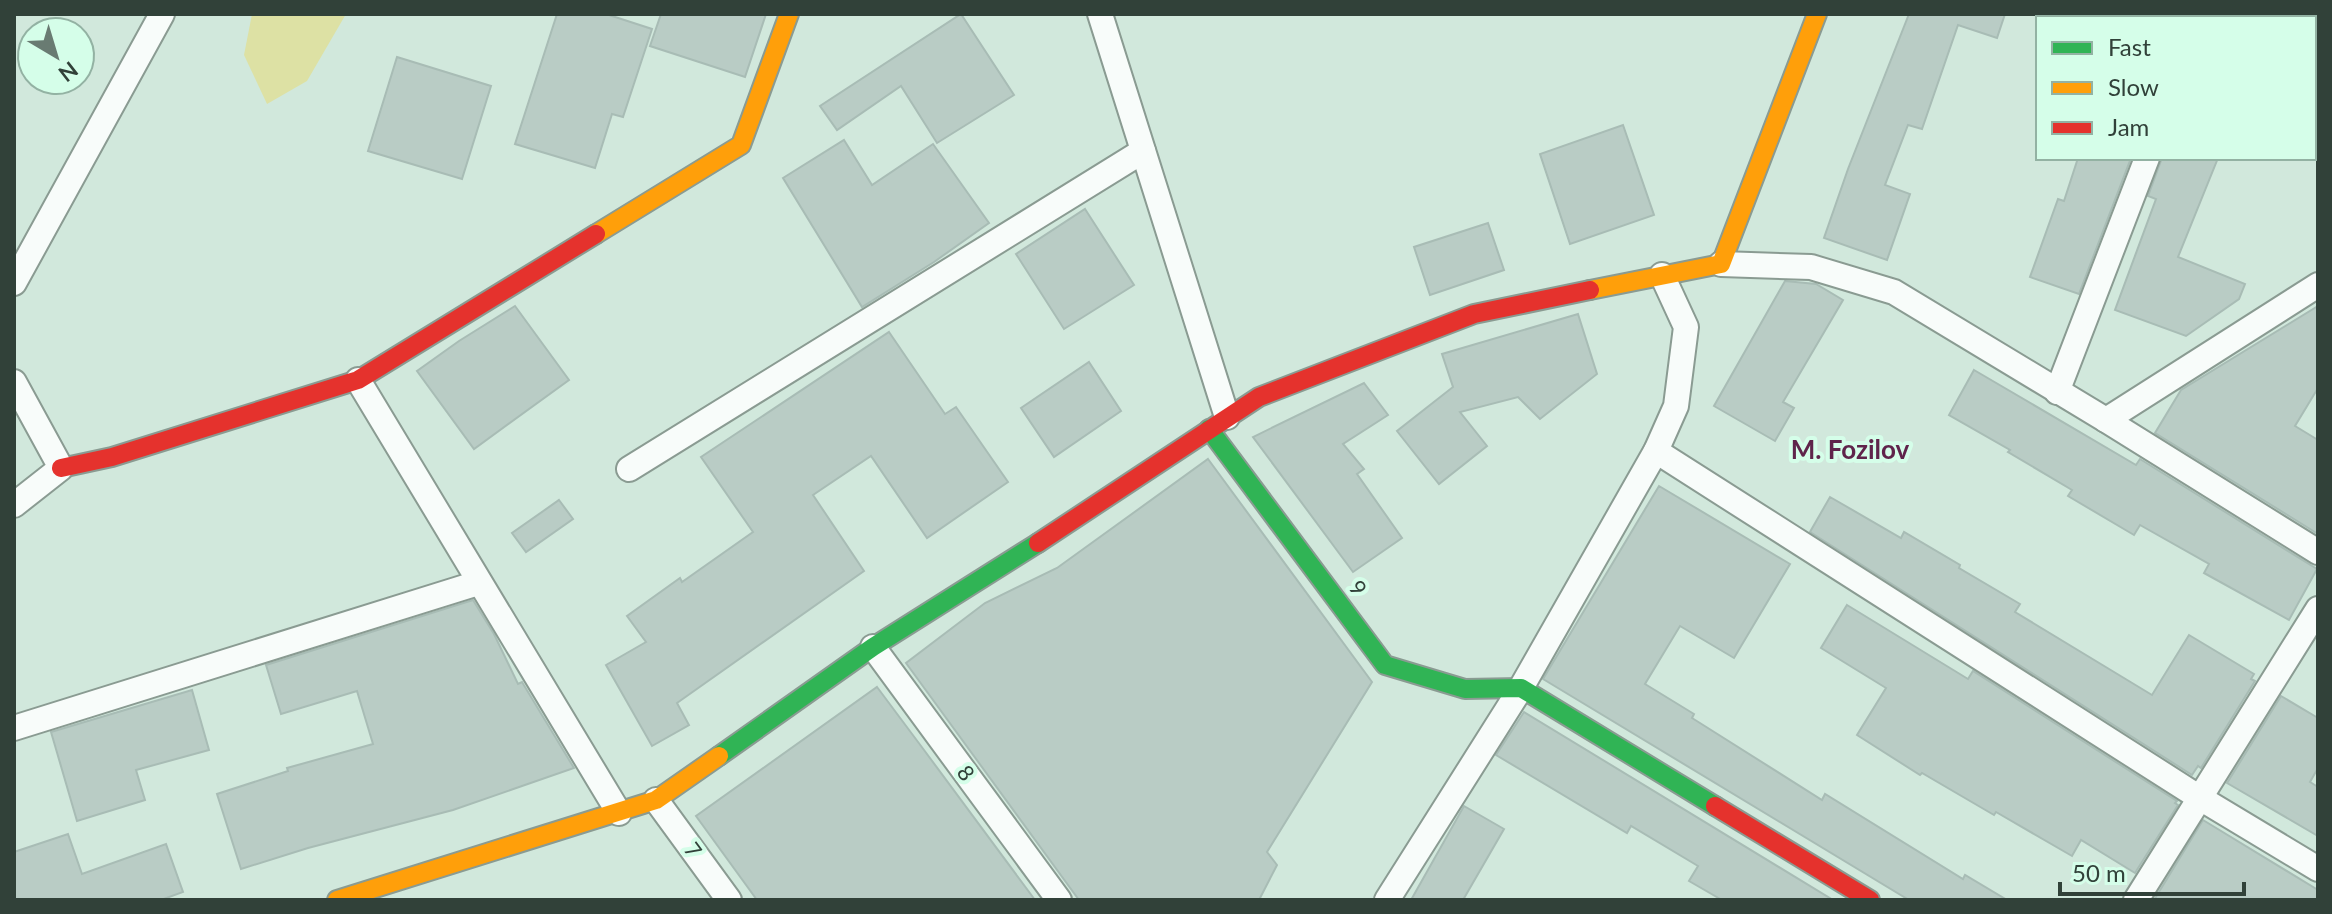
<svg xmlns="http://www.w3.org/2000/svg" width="2332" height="914" font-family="Lato,sans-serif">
<rect width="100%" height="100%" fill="#d1e8dc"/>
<path fill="#dde1a4" d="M 252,14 L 346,14 L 307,81 L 267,104 L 244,55 Z"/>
<g fill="#b9ccc5" stroke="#a8bcb5" stroke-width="2">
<path d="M 557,14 L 606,14 L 652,29 L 623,117 L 612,114 L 595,168 L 515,144 Z"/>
<path d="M 661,14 L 766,14 L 745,77 L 650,46 Z"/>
<path d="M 961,14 L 1014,95 L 937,143 L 901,86 L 837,130 L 820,106 Z"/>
<path d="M 1909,14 L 2005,14 L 1997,38 L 1958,25 L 1922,129 L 1908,125 L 1885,185 L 1910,194 L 1887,260 L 1824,238 L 1848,169 Z"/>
<path d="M 397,57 L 491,86 L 462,179 L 368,151 Z"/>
<path d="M 1623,125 L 1654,215 L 1570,244 L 1540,154 Z"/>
<path d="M 844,140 L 872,185 L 933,144 L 989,223 L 934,262 L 862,307 L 783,178 Z"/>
<path d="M 2078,158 L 2131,158 L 2079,294 L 2030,277 L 2058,199 L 2064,201 Z"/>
<path d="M 2162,158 L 2218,158 L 2178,257 L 2245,284 L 2239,299 L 2186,336 L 2115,310 L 2156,199 L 2148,196 Z"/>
<path d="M 1085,209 L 1134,285 L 1064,329 L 1016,254 Z"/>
<path d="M 1488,223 L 1504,270 L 1430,295 L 1414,247 Z"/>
<path d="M 1785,281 L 1816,284 L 1843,300 L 1783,402 L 1794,408 L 1775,441 L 1714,406 Z"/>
<path d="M 515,306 L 569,380 L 474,449 L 417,371 L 459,341 Z"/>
<path d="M 2318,306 L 2318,388 L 2295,426 L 2318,440 L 2318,534 L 2155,433 L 2181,390 Z"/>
<path d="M 1578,314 L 1597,374 L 1540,419 L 1518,397 L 1460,412 L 1487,446 L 1439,484 L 1397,431 L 1453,387 L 1442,354 Z"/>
<path d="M 889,332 L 945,414 L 956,407 L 1008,482 L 927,538 L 871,456 L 813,495 L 864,571 L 677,703 L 689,725 L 652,746 L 606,665 L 646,642 L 627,616 L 680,578 L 682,582 L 753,532 L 701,457 Z"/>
<path d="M 1089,362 L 1121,411 L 1054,457 L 1021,408 Z"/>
<path d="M 1974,370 L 2136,465 L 2140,459 L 2317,569 L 2289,620 L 2204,573 L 2209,564 L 2140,525 L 2134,535 L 2068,496 L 2072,490 L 2008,452 L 2010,450 L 1949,415 Z"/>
<path d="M 1364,383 L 1388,415 L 1343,444 L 1364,469 L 1357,474 L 1402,538 L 1353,572 L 1253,437 Z"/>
<path d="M 1208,459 L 1372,682 L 1267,852 L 1277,865 L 1259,900 L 1079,900 L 906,663 L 985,603 L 1057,568 Z"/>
<path d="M 1659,486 L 1790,564 L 1734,658 L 1680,626 L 1645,684 L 1694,714 L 1692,718 L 1822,800 L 1825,794 L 1963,879 L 1965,875 L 2007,900 L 1909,900 L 1543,679 Z"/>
<path d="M 1830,497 L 1901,538 L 1904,532 L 1960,565 L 1959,568 L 2020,604 L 2015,612 L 2152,695 L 2189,635 L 2254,674 L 2251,679 L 2255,681 L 2201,768 L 2198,766 L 2192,775 L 1810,532 Z"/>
<path d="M 559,500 L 573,519 L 526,552 L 512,533 Z"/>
<path d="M 473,600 L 494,634 L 518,684 L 522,682 L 574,768 L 453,810 L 308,848 L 241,869 L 217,794 L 288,771 L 287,768 L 373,744 L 357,691 L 281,714 L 266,665 Z"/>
<path d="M 1847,605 L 1968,679 L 1973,671 L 2177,801 L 2175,803 L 2178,805 L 2135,873 L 2081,840 L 2072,856 L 1996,812 L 1994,815 L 1922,773 L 1920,775 L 1857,735 L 1886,688 L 1821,648 Z"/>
<path d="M 877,687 L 924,750 L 1035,900 L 757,900 L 696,816 Z"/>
<path d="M 192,690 L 209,750 L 136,770 L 145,800 L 77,821 L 51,732 Z"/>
<path d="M 2281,696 L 2318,718 L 2318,768 L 2310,782 L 2318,787 L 2318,836 L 2227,783 Z"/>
<path d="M 1524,712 L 1833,900 L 1722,900 L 1689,881 L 1698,866 L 1631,826 L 1627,833 L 1496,755 Z"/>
<path d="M 1464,806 L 1504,829 L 1463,900 L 1411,900 Z"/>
<path d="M 2203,820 L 2318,890 L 2318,900 L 2154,900 Z"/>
<path d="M 68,834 L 82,874 L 166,844 L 183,892 L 161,900 L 14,900 L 14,852 Z"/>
</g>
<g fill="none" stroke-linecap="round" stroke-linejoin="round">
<g stroke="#8a9b92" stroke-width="28">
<g id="street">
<path d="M 1100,14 L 1227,417"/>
<path d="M 2200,18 L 2202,14"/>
<path d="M 1721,264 L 1811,267 L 1894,292 L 2106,420 L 2318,552"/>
<path d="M 14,283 L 162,14"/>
<path d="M 358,380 L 619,813"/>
<path d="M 14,382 L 61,468 L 14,505"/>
<path d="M 2057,392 L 2147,158"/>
<path d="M 2106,420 L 2318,285"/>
<path d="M 1656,451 L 2200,798 L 2318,869"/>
<path d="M 629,469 L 1143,151"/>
<path d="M 873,647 L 1059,900"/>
<path d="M 14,728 L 478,583"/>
<path d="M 656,800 L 729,900"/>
<path d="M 1387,900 L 1521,688 L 1656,451 L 1676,406 L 1686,327 L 1662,275"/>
<path d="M 2136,900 L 2318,609"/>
</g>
</g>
<g stroke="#8a9b92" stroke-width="22">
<g id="fast">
<path d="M 1209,429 L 1385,665 L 1465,689 L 1521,688 L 1715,806"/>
<path d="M 719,756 L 873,647 L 1038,543"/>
</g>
</g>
<g stroke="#8a9b92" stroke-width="22">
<g id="slow">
<path d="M 596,234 L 741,145 L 789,14"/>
<path d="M 1590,290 L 1721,264 L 1817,14"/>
<path d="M 337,900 L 656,800 L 719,756"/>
</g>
</g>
<g stroke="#8a9b92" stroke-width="22">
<g id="jam">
<path d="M 61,468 L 112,457 L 358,380 L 596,234"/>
<path d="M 1038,543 L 1259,397 L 1474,314 L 1590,290"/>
<path d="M 1715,806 L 1870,900"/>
</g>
</g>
<use href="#street" stroke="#f8fcfa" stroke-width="24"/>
<use href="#fast" stroke="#30b455" stroke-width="18"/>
<use href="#slow" stroke="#ff9f0a" stroke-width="18"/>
<use href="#jam" stroke="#e5322d" stroke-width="18"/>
</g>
<g text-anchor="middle" stroke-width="8" stroke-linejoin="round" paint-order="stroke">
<g font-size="22" fill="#314139" stroke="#d5fee9">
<text transform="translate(1358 588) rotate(53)" y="8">9</text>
<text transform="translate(966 773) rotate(54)" y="8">8</text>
<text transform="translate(693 850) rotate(54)" y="8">7</text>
</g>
<g font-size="26" font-weight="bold" fill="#5f244b" stroke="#d5fee9">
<text x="1850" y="459">M. Fozilov</text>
</g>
</g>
<rect width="2332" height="914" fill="none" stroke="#314139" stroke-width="32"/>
<rect x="2036" y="16" width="280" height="144" fill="#d5fee9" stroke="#93b2a3" stroke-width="2"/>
<rect x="2052" y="42" width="40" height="12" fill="#30b455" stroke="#93b2a3" stroke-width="2"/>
<text x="2108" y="56" font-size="24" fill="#314139">Fast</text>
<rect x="2052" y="82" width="40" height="12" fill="#ff9f0a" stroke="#93b2a3" stroke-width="2"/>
<text x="2108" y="96" font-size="24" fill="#314139">Slow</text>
<rect x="2052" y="122" width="40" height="12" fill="#e5322d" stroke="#93b2a3" stroke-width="2"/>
<text x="2108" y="136" font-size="24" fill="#314139">Jam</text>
<g transform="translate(56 56) rotate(142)"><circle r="38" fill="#d5fee9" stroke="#93b2a3" stroke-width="2"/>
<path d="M0-6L14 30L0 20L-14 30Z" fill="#697b72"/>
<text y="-12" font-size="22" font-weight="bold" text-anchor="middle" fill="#314139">N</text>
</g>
<path d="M2060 882v12h184v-12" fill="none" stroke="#314139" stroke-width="4"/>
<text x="2072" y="882" font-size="24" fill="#314139" stroke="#d5fee9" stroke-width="6" paint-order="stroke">50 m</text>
</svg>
